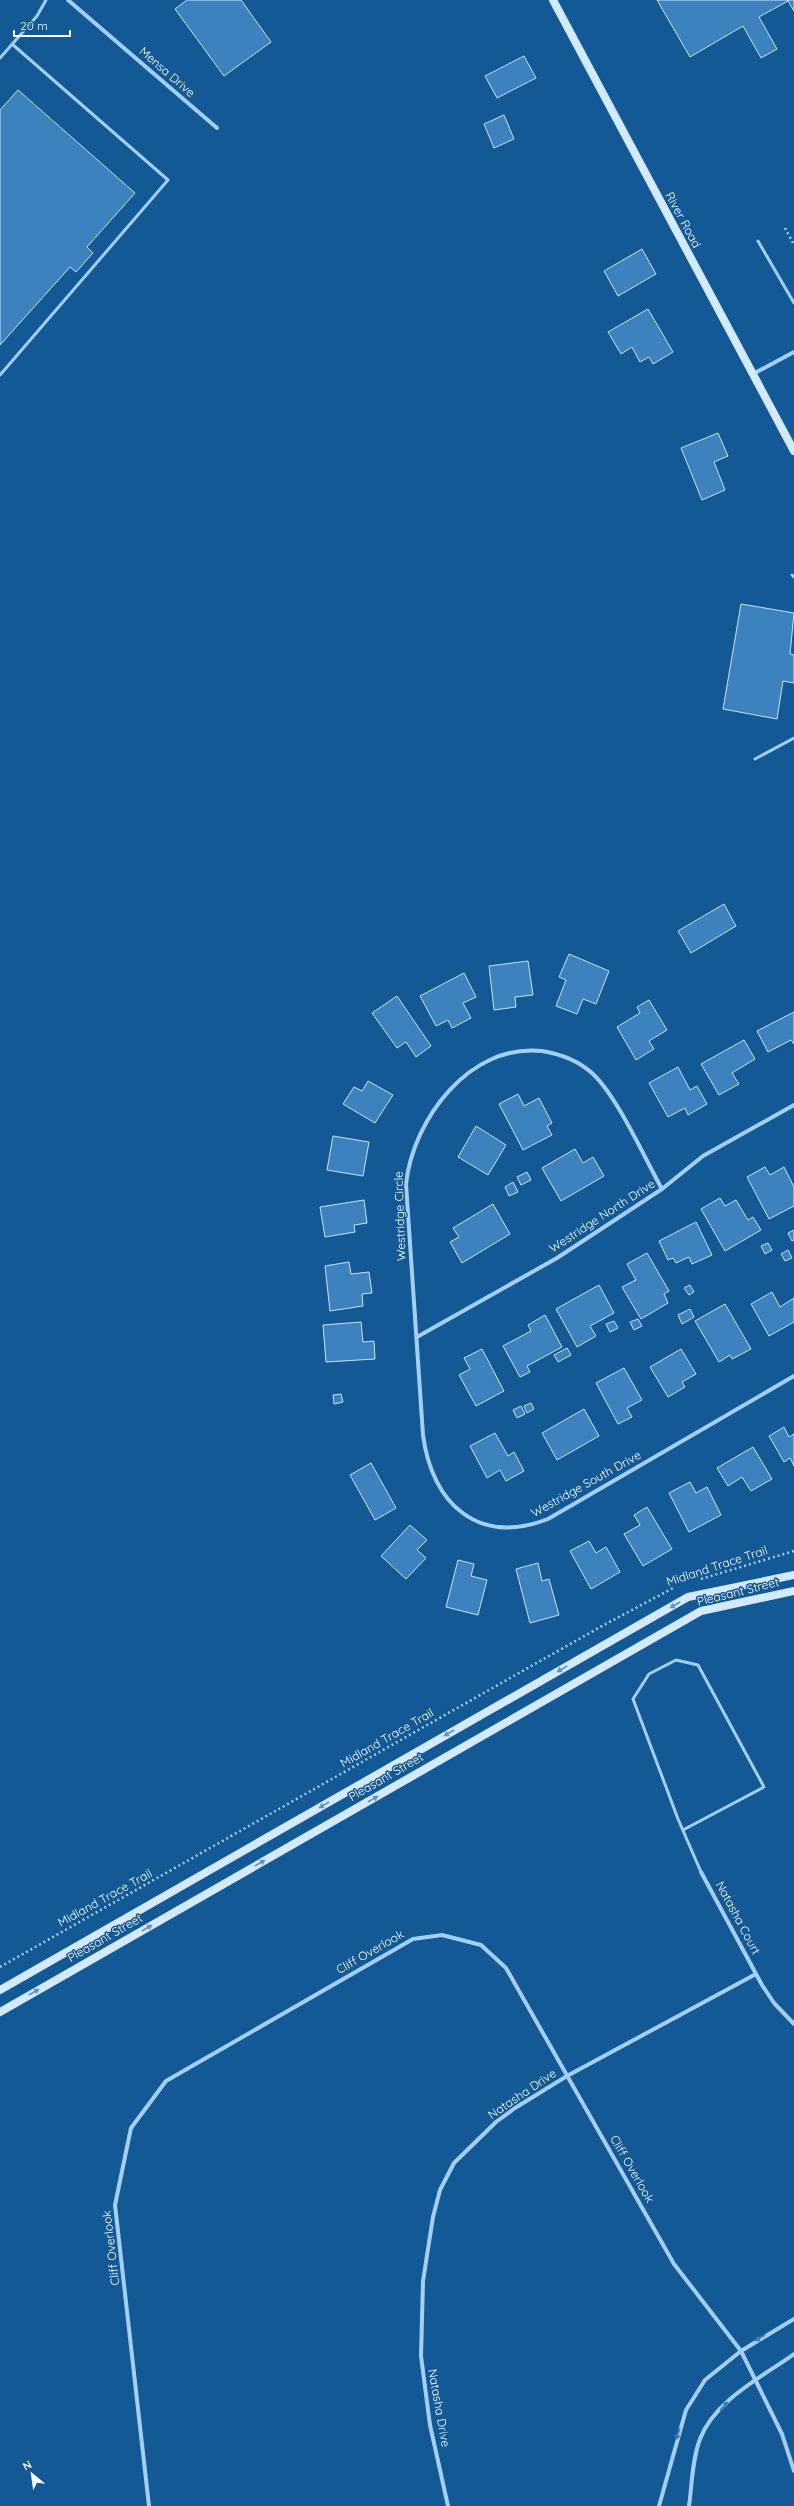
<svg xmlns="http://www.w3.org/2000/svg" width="794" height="2506" font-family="Quicksand,sans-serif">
<rect width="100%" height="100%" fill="#135996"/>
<g fill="#3c82be" stroke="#cbe6fd">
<path d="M 187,0 L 241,0 L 271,42 L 224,76 L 175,9 Z"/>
<path d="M 657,0 L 788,0 L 788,1 L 759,17 L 777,49 L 761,58 L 743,26 L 690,57 Z"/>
<path d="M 788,0 L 794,0 L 794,11 L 788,1 Z"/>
<path d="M 524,56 L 536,78 L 497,98 L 485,76 Z"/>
<path d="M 18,90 L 135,193 L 87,247 L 93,253 L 76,272 L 70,267 L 0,345 L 0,110 Z"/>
<path d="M 504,115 L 514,139 L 494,148 L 484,124 Z"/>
<path d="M 642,249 L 656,274 L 618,296 L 604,271 Z"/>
<path d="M 648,309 L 673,352 L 653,364 L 649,357 L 640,362 L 632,347 L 621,354 L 608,332 Z"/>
<path d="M 718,433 L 728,456 L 714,462 L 725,490 L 702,500 L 681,448 Z"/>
<path d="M 741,604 L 794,613 L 790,654 L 794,655 L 794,683 L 783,681 L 777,719 L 723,709 Z"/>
<path d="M 724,904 L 736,926 L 691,953 L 678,931 Z"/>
<path d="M 569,954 L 609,971 L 596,1004 L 583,999 L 577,1014 L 556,1006 L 566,980 L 559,977 Z"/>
<path d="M 528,961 L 533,995 L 515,997 L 516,1007 L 494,1010 L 489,966 Z"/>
<path d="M 464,973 L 476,997 L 463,1003 L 471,1018 L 452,1028 L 448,1020 L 436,1026 L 420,996 Z"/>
<path d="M 397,996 L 431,1046 L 416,1057 L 406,1042 L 397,1048 L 372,1013 Z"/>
<path d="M 649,1000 L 667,1030 L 649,1041 L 654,1049 L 636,1060 L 617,1027 L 640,1013 L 637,1007 Z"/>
<path d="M 794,1012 L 794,1044 L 791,1040 L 768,1052 L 757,1031 Z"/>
<path d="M 744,1040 L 755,1059 L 732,1073 L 739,1084 L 719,1095 L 701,1064 Z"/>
<path d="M 678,1067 L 690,1090 L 697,1086 L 707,1104 L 688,1115 L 685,1108 L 668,1117 L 649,1083 Z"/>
<path d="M 368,1081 L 393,1095 L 375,1123 L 343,1104 L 354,1087 L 362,1091 Z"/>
<path d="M 518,1094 L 524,1106 L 539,1098 L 552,1123 L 547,1126 L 552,1135 L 523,1150 L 499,1104 Z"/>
<path d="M 476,1126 L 506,1145 L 488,1175 L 458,1157 Z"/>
<path d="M 333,1136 L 369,1142 L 363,1176 L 327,1170 Z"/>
<path d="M 575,1149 L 583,1163 L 593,1157 L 604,1176 L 561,1201 L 542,1168 Z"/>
<path d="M 765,1167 L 770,1175 L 784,1167 L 794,1187 L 794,1206 L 769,1219 L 747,1177 Z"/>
<path d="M 527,1172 L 531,1180 L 521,1185 L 517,1177 Z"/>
<path d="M 513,1182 L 518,1192 L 509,1196 L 505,1187 Z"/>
<path d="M 720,1198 L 725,1206 L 736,1200 L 748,1220 L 753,1217 L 761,1230 L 725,1251 L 701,1209 Z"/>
<path d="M 364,1200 L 367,1223 L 354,1225 L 355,1232 L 325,1237 L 320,1207 Z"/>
<path d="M 493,1204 L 510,1234 L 462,1263 L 450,1242 L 459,1237 L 453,1228 Z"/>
<path d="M 696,1222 L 712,1255 L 692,1264 L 689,1257 L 676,1263 L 673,1258 L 668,1260 L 659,1241 Z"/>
<path d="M 794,1230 L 794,1240 L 792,1241 L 788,1233 Z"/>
<path d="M 768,1243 L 772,1250 L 765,1254 L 761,1246 Z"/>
<path d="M 788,1250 L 792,1258 L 785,1261 L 781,1254 Z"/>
<path d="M 647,1253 L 669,1291 L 664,1294 L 668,1303 L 641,1319 L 622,1287 L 636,1280 L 627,1264 Z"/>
<path d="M 349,1262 L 351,1274 L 369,1272 L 372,1293 L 362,1294 L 363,1306 L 330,1311 L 325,1266 Z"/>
<path d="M 599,1285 L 614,1313 L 590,1326 L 596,1336 L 577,1347 L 556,1309 Z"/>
<path d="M 690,1285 L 694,1292 L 689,1295 L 684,1288 Z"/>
<path d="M 772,1292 L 780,1307 L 794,1298 L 794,1322 L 769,1336 L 751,1304 Z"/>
<path d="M 725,1304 L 751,1349 L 732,1359 L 730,1355 L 719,1362 L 695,1321 Z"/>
<path d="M 690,1309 L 694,1317 L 682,1324 L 678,1315 Z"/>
<path d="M 545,1315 L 562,1347 L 527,1366 L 530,1372 L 520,1377 L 503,1346 L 531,1331 L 528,1325 Z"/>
<path d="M 638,1319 L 642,1326 L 634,1330 L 630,1322 Z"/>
<path d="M 614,1321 L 618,1328 L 610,1332 L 606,1324 Z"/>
<path d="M 361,1322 L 363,1342 L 374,1341 L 375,1359 L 326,1362 L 323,1325 Z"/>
<path d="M 567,1348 L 571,1355 L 558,1362 L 554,1355 Z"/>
<path d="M 482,1349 L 504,1391 L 476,1406 L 459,1375 L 470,1369 L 464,1358 Z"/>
<path d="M 681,1349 L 696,1374 L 682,1382 L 685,1387 L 668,1397 L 650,1367 Z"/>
<path d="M 624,1368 L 642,1400 L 627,1408 L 632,1417 L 618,1424 L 596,1383 Z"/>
<path d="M 341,1394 L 343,1402 L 334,1404 L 333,1395 Z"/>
<path d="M 531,1403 L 534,1409 L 527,1413 L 524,1406 Z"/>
<path d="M 521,1406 L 525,1414 L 517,1418 L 513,1410 Z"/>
<path d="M 584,1409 L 599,1436 L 557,1460 L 542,1433 Z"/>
<path d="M 784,1427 L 789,1437 L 794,1434 L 794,1466 L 790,1458 L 784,1462 L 769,1436 Z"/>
<path d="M 495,1433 L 508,1456 L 514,1452 L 524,1471 L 506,1481 L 500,1470 L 487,1478 L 470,1446 Z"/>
<path d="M 753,1447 L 772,1479 L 751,1491 L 742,1477 L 728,1486 L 717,1468 Z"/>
<path d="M 371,1463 L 396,1508 L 375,1520 L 350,1475 Z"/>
<path d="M 690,1482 L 696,1493 L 707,1487 L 721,1515 L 689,1532 L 669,1493 Z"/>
<path d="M 647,1507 L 672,1549 L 643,1566 L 624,1534 L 640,1525 L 634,1515 Z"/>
<path d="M 410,1525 L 427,1540 L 417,1550 L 426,1558 L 406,1579 L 381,1556 Z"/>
<path d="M 589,1541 L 596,1553 L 606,1547 L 620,1572 L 591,1589 L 570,1551 Z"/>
<path d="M 458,1560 L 474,1564 L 471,1576 L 487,1580 L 478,1615 L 446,1607 Z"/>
<path d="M 538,1563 L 542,1581 L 549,1579 L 559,1615 L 530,1623 L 516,1569 Z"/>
</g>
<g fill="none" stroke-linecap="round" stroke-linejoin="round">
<g stroke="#a4cff3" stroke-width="2.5" stroke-dasharray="2 3" stroke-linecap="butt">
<path d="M 785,228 L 794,245"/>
<path d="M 701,1579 L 794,1551"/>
<path d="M 0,1967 L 602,1626 L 675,1587"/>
</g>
<g stroke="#a4cff3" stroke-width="3">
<path d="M 0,58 L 37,16 L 46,0"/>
<path d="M 758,241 L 794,303"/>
<path d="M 0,375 L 168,180 L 12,44"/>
<path d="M 792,575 L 794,577"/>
<path d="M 755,759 L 794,738"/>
<path d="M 683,1830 L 764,1787 L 698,1665 L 676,1660 L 649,1674 L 633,1699 L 678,1819 L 701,1872"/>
</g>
<g stroke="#a4cff3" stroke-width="4">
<path d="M 68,0 L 217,128"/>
<path d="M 753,374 L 794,352"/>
<path d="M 662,1189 C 644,1157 618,1098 593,1074 C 579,1061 561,1054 542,1051 C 470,1043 413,1119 406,1184 L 423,1435 C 432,1504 478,1546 548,1519 L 794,1376"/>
<path d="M 417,1337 L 557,1258 L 662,1189 L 703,1156 L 794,1105"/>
<path d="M 701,1872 L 762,1985 L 774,2003 L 794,2024"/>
<path d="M 149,2506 L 115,2205 L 131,2128 L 166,2081 L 413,1939 L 442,1935 L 481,1945 L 506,1968 L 674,2264 L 741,2351 L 782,2434 L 794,2471"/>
<path d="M 448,2506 L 430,2425 L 421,2356 L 423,2281 L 433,2217 L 440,2190 L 454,2163 L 496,2122 L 515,2108 L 567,2076 L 756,1974"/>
<path d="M 659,2506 L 686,2410 L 705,2380 L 741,2351 L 794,2319"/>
<path d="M 689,2506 C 692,2485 692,2460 700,2439 C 715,2400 762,2377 794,2354"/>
</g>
<g stroke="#d3e9fc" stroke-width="8">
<path d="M 553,0 L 794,451"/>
<path d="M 0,1990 L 688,1597 L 794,1575"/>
<path d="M 0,2012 L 701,1611 L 794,1591"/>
</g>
</g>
<defs><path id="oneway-solid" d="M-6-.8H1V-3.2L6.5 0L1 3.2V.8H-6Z"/></defs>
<g fill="#6093bf">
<use href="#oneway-solid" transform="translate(675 1605) rotate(150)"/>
<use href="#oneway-solid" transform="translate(562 1669) rotate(150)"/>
<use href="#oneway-solid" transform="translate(449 1733) rotate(150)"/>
<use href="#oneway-solid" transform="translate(373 1799) rotate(-30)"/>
<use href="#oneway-solid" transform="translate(324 1805) rotate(150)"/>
<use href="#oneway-solid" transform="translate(260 1863) rotate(-30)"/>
<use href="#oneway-solid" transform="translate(147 1928) rotate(-30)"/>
<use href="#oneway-solid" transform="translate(34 1992) rotate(-30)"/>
</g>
<g fill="#3e7cb2">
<use href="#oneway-solid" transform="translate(760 2338) rotate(147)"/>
<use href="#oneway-solid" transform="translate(724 2406) rotate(-47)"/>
<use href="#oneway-solid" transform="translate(678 2434) rotate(108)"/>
</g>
<g text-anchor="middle" stroke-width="3" stroke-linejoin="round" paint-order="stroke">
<g font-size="12" fill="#fff" stroke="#135996">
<text transform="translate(167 72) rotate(41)" y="4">Mensa Drive</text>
<text transform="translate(683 220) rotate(62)" y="4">River Road</text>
<text transform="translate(400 1216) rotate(-92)" y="4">Westridge Circle</text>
<text transform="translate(602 1216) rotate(-33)" y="4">Westridge North Drive</text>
<text transform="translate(586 1484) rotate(-29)" y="4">Westridge South Drive</text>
<text transform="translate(717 1566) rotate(-18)" y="4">Midland Trace Trail</text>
<text transform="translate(738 1592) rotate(-14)" y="4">Pleasant Street</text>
<text transform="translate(387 1738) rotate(-30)" y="4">Midland Trace Trail</text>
<text transform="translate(386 1777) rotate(-30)" y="4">Pleasant Street</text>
<text transform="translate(105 1898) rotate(-29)" y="4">Midland Trace Trail</text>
<text transform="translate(738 1918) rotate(62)" y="4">Natasha Court</text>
<text transform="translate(105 1938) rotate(-30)" y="4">Pleasant Street</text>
<text transform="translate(370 1952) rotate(-30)" y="4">Cliff Overlook</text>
<text transform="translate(522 2094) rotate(-34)" y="4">Natasha Drive</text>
<text transform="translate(632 2169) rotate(60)" y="4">Cliff Overlook</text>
<text transform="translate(111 2248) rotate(-97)" y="4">Cliff Overlook</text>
<text transform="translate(439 2408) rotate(80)" y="4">Natasha Drive</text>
</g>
</g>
<g transform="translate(32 2474) rotate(331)" stroke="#135996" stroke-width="3" paint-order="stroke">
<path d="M0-3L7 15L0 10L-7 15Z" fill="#ffffff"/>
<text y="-6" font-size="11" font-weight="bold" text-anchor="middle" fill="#ffffff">N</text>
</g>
<path d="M14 30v6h56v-6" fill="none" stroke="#ffffff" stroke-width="2"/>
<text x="20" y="30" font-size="12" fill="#ffffff" stroke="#135996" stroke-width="3" paint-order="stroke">20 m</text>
</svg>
